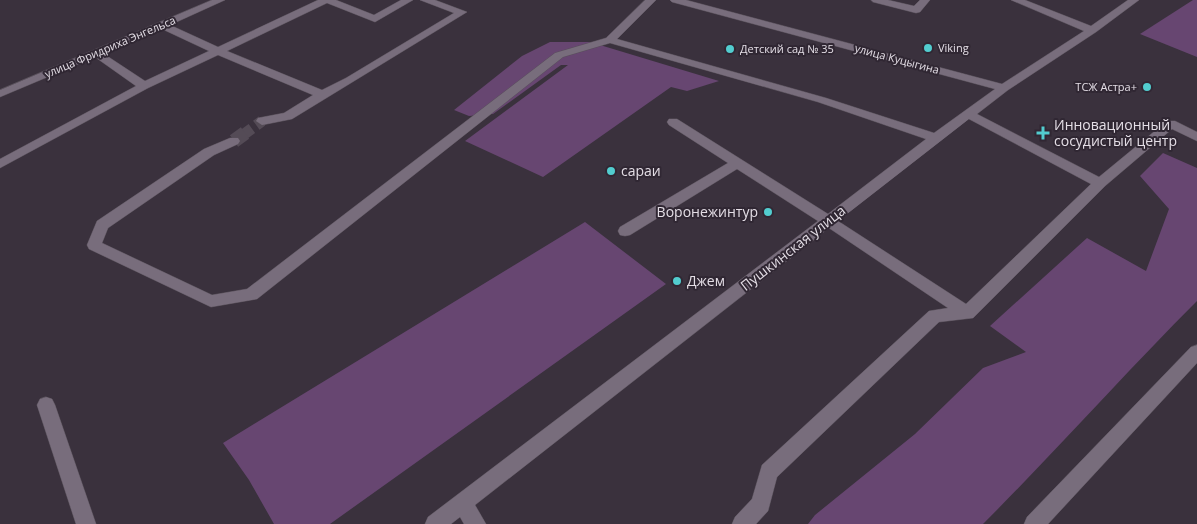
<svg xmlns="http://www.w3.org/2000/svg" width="1197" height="524" font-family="'Open Sans',sans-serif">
<rect width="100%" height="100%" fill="#3a313d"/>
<g fill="#674671">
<path d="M 1193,0 L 1197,0 L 1197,57 L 1140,34 Z"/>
<path d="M 550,42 L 590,42 L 719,81 L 687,91 L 671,87 L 543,177 L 465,141 L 568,65 L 561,65 L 493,114 L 469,116 L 454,110 L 522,56 Z"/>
<path d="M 1163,153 L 1197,168 L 1197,301 C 1124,374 1056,451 983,524 L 808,524 L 815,515 L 915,434 L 983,368 L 1026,352 L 990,326 L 1087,238 L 1146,271 L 1169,209 L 1140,176 Z"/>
<path d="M 585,222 L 666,284 L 330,524 L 274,524 L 249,480 L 223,443 Z"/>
</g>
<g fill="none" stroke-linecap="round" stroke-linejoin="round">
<path stroke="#544b56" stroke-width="11" stroke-dasharray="11 5.5" stroke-linecap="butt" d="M 243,135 L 262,121"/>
<path stroke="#544b56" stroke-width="14" stroke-dasharray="14 7" stroke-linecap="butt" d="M 234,141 L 245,133"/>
<g stroke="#58505a" stroke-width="1">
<g id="minor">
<path d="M 212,0 L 225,0 L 170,25 L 218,47 L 318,0 L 336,0 L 374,15 L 401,0 L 413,0 L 375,22 L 327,3 L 227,51 L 322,90 L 346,78 L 454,13 L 420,0 L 435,0 L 467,12 L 292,119 L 262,125 L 256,121 L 258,118 L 284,113 L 313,95 L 218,55 L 148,88 L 0,168 L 0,159 L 136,86 L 95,57 L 0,97 L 0,90 ZM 162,29 L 209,51 L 145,81 L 104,54 Z"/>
<path d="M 645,0 L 656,0 L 617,39 L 826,98 L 934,133 L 995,89 L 672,2 L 670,0 L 686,0 L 1002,84 L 1084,31 L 1011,0 L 1025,0 L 1091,26 L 1128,0 L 1139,0 L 1096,32 L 1008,90 L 977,114 L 1099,177 L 1167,121 L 1175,121 L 1197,132 L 1197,141 L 1172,129 L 1105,186 L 973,318 L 939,322 L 777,477 L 768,511 L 756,524 L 732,524 L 735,517 L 752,499 L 762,465 L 929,311 L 948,308 L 829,228 L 475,505 L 486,524 L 464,524 L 460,517 L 451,524 L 425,524 L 428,517 L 818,221 L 737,169 L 630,235 L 625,236 L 620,235 L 618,231 L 620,227 L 728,163 L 669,125 L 667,122 L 669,119 L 677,119 L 828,214 L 926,139 L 818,102 L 610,43 L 563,57 L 257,299 L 211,307 L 89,249 L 87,245 L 97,221 L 204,149 L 230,138 L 238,138 L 240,141 L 238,144 L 214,155 L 108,228 L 102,243 L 212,295 L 247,289 L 555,53 L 606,38 ZM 969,119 L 1091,184 L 966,304 L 838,221 Z"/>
<path d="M 871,0 L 888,0 L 914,6 L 920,0 L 930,0 L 920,12 L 916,13 L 873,2 Z"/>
<path d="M 1197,345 L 1197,363 L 1048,524 L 1024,524 L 1027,517 L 1191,347 Z"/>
<path d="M 46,397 L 52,399 L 55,405 L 96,524 L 76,524 L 37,405 L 40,399 Z"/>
</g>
</g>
<use href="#minor" fill="#786d7c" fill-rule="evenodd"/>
</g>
<g fill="#52cdcf" stroke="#302733" stroke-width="2">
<circle cx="928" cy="48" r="5"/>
<circle cx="730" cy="49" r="5"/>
<circle cx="1147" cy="87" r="5"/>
<path d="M1040.5 125.5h5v5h5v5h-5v5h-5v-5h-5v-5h5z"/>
<circle cx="611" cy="171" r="5"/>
<circle cx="768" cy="212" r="5"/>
<circle cx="677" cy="281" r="5"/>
</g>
<g text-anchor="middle" stroke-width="4" stroke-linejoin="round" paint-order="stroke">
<g font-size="11" fill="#e4dee6" stroke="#302733">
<text transform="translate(110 47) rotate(-23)" y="4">улица Фридриха Энгельса</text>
<text transform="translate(897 59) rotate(15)" y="4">улица Куцыгина</text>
</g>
<g font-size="11" fill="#e4dee6" stroke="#302733" text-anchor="start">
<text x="938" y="52">Viking</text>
<text x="740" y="53">Детский сад № 35</text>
<text x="1137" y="91" text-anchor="end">ТСЖ Астра+</text>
</g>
<g font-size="14" fill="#e4dee6" stroke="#302733" text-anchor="start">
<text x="1054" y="130">Инновационный<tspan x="1054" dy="16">сосудистый центр</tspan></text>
<text x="621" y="176">сараи</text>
<text x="758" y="217" text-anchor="end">Воронежинтур</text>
<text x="687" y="286">Джем</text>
</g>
<g font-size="14" fill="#e4dee6" stroke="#302733">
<text transform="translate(793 248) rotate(-38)" y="5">Пушкинская улица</text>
</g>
</g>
</svg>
